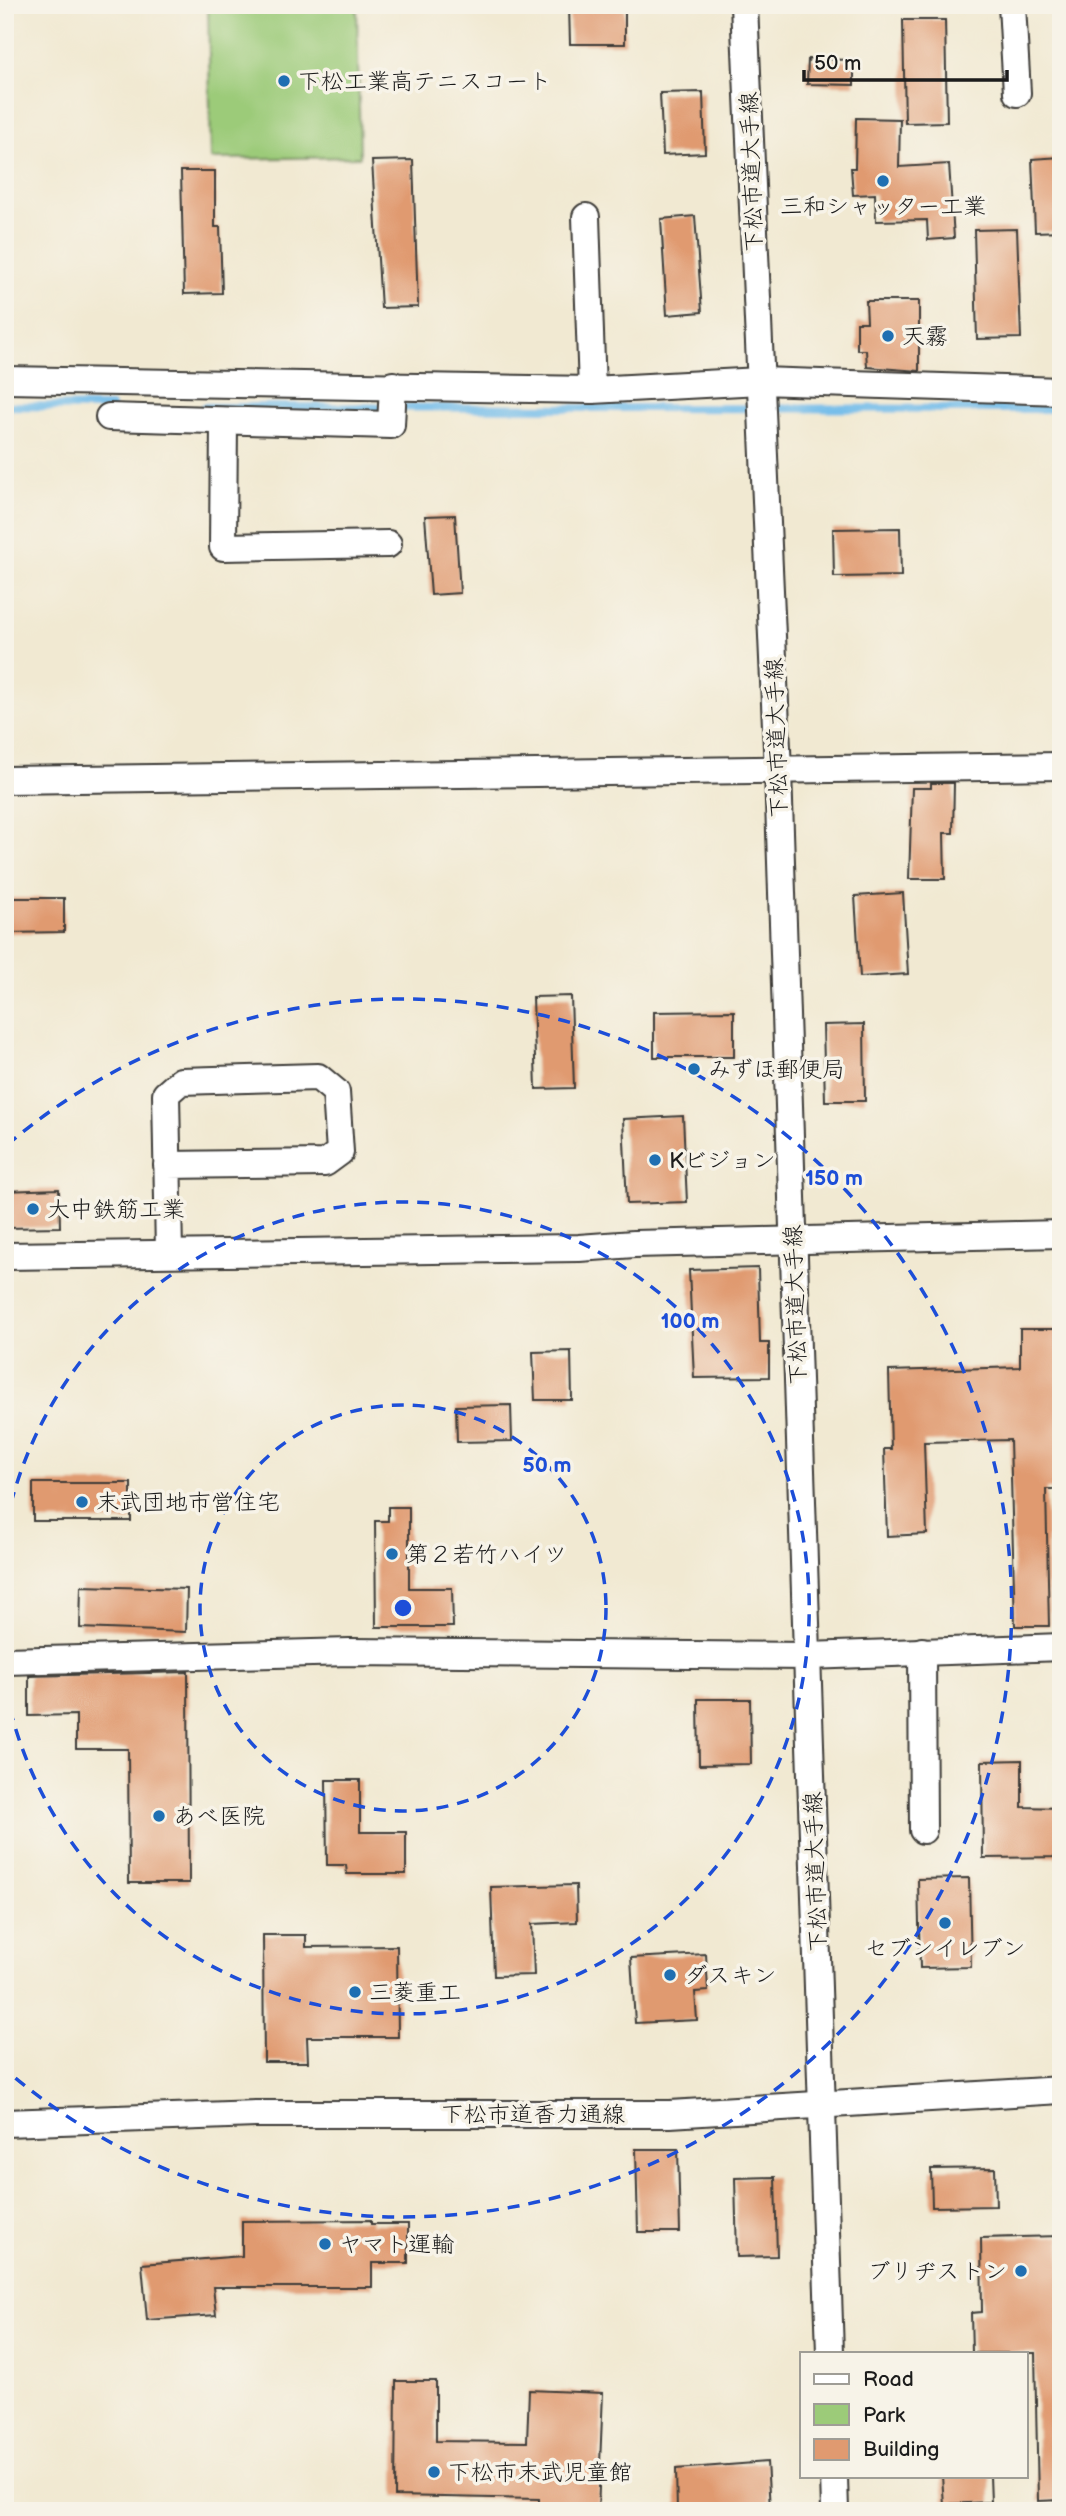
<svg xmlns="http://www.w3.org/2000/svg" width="1066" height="2516" font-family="'Balsamiq Sans','Klee One',sans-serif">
<rect width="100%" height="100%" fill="#f7f3e8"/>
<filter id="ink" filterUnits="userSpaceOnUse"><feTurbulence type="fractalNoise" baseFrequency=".0143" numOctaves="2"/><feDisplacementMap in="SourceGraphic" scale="14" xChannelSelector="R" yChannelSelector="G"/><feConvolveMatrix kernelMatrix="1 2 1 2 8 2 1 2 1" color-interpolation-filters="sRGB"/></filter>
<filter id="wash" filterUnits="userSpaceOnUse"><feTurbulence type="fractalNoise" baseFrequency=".00686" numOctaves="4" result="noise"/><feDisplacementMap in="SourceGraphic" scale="28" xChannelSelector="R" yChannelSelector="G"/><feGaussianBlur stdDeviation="1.57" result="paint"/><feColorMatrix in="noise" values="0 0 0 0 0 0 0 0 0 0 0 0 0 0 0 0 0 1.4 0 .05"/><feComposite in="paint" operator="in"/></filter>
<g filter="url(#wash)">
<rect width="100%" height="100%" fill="#f1e9d2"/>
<path fill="#9ccb79" stroke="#5c744a" stroke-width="2" d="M 208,5 L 357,5 L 360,157 L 211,159 Z"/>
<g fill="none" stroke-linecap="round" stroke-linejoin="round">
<g stroke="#70bbea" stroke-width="8">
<path d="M 5,406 L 111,407"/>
<path d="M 204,407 L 1061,409"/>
</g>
</g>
<g id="blocks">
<g fill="#e09a70">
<path d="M 569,5 L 625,5 L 625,44 L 570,44 Z"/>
<path d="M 903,20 L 945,20 L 947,122 L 905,123 Z"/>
<path d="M 808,59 L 854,60 L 854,85 L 807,84 Z"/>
<path d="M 703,92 L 705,153 L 663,155 L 660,93 Z"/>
<path d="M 856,118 L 900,119 L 899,167 L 949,164 L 954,238 L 928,240 L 927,220 L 876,221 L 875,194 L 853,195 L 851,168 L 855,168 Z"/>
<path d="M 1061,157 L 1061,231 L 1035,232 L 1032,159 Z"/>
<path d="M 413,160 L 418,307 L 381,308 L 372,161 Z"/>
<path d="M 181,171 L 215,171 L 215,227 L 220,227 L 222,293 L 184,294 Z"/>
<path d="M 695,216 L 702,312 L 667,315 L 661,219 Z"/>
<path d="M 1017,229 L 1021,338 L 977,339 L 974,230 Z"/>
<path d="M 866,301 L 919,301 L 919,371 L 867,367 L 866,350 L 857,350 L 857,322 L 867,322 Z"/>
<path d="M 455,515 L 460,593 L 431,595 L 425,516 Z"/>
<path d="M 900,528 L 901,576 L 834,577 L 833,529 Z"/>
<path d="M 931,783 L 954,783 L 953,833 L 944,833 L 945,879 L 909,879 L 912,788 L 931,788 Z"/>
<path d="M 903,893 L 908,974 L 860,977 L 855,896 Z"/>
<path d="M 5,898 L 64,898 L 64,932 L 5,933 Z"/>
<path d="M 571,996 L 574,1088 L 536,1089 L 533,997 Z"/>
<path d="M 734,1011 L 734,1057 L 654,1057 L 654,1012 Z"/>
<path d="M 864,1024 L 865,1101 L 825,1101 L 823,1025 Z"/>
<path d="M 683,1116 L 687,1202 L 627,1204 L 623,1119 Z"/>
<path d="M 59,1189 L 60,1227 L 5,1228 L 5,1191 Z"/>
<path d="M 758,1268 L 760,1343 L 769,1343 L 769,1377 L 694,1378 L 689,1270 Z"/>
<path d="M 1020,1329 L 1061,1329 L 1061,1489 L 1046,1489 L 1049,1626 L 1015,1626 L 1010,1440 L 924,1442 L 927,1534 L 887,1536 L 884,1449 L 891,1449 L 889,1371 L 1020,1367 Z"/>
<path d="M 571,1351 L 572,1400 L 535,1400 L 533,1352 Z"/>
<path d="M 511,1405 L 512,1441 L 457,1442 L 456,1406 Z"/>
<rect x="33" y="1483" width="98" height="38"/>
<path d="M 388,1507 L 409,1507 L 409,1588 L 452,1588 L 453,1627 L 376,1627 L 375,1521 L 388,1521 Z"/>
<path d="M 81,1586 L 187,1589 L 186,1632 L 80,1628 Z"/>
<path d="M 188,1672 L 189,1883 L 129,1883 L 128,1749 L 76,1749 L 76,1715 L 29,1716 L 29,1676 Z"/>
<path d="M 698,1699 L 750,1699 L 751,1764 L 699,1765 Z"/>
<path d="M 1022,1760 L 1022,1807 L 1061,1808 L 1061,1857 L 983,1858 L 982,1761 Z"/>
<path d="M 326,1780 L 360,1780 L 360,1832 L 406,1832 L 406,1874 L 347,1874 L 346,1865 L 327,1865 Z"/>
<path d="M 969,1878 L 971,1967 L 920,1968 L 918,1879 Z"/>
<path d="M 576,1885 L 577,1922 L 532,1924 L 534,1975 L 494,1976 L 491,1887 Z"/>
<path d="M 263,1935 L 306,1935 L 306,1947 L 397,1946 L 398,2037 L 307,2037 L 308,2062 L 264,2062 Z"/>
<path d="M 706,1954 L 708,1991 L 695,1992 L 697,2020 L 635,2023 L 631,1958 Z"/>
<path d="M 636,2149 L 678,2149 L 680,2232 L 638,2232 Z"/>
<path d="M 995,2168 L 996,2206 L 932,2207 L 931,2169 Z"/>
<path d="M 775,2177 L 777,2256 L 737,2257 L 735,2178 Z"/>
<path d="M 371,2220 L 371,2224 L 408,2224 L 408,2263 L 372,2263 L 372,2287 L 213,2287 L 216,2315 L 147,2320 L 142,2264 L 242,2256 L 242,2221 Z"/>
<path d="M 1061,2236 L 1061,2500 L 1038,2501 L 1035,2353 L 972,2353 L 971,2313 L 982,2312 L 981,2238 Z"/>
<path d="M 396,2381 L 436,2381 L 436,2441 L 527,2442 L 529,2390 L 603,2393 L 598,2511 L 539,2511 L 539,2499 L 395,2496 Z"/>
<path d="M 767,2462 L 770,2508 L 677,2511 L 676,2469 Z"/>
<path d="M 942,2476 L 990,2476 L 991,2502 L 944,2504 Z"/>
</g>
</g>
</g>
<g filter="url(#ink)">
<use href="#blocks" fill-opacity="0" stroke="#3c3b37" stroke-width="2"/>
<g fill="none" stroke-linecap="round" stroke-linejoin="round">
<g stroke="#3c3b37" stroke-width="30">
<g id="minor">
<path d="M 744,5 L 778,771 L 830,2353"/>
<path d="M 1012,5 L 1017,93"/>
<path d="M 586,217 L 592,390"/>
<path d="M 5,380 L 592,390 L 760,381 L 1061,391"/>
<path d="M 109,417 L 391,425 L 393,385"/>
<path d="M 224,422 L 223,547 L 388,544"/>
<path d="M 5,780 L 1061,766"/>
<path d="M 167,1165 L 325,1163 L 340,1152 L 336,1092 L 318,1077 L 181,1081 L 166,1094 L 169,1253"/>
<path d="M 5,1256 L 579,1248 L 634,1244 L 1061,1234"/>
<path d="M 922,1651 L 923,1830"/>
<path d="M 5,1661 L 350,1652 L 808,1656 L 1061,1647"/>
<path d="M 5,2123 L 256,2114 L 670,2114 L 1061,2090"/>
<path d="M 834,2476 L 835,2511"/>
</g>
</g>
<use href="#minor" stroke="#fff" stroke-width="26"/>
</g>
</g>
<g fill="none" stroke="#1d4ed8" stroke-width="3.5" stroke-dasharray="12 9">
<circle cx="403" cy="1608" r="203"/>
<path d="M6 1524A406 406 0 1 1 6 1692"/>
<path d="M7 1145A609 609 0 1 1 7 2071"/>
</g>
<g fill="#1f6fb2" stroke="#f7f3e8" stroke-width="2.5">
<circle cx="284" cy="81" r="7"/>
<circle cx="883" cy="181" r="7"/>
<circle cx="888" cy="336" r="7"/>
<circle cx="694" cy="1069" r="7"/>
<circle cx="655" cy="1160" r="7"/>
<circle cx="33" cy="1209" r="7"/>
<circle cx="82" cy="1502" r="7"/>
<circle cx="392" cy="1554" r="7"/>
<circle cx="159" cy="1816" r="7"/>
<circle cx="945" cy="1923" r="7"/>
<circle cx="670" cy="1975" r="7"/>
<circle cx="355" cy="1992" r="7"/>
<circle cx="325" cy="2244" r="7"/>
<circle cx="1021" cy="2271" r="7"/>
<circle cx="434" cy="2472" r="7"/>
</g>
<g text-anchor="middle" stroke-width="7" stroke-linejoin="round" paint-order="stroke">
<g font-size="23" fill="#1c1c1c" stroke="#f7f3e8" text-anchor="start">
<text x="298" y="89">下松工業高テニスコート</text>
<text x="883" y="214" text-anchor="middle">三和シャッター工業</text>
<text x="902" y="344">天霧</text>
<text x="708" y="1077">みずほ郵便局</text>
<text x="669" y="1168">Kビジョン</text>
<text x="47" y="1217">大中鉄筋工業</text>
<text x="96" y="1510">末武団地市営住宅</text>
<text x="406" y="1562">第２若竹ハイツ</text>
<text x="173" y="1824">あべ医院</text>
<text x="945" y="1956" text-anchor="middle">セブンイレブン</text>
<text x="684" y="1983">ダスキン</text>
<text x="369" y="2000">三菱重工</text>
<text x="339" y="2252">ヤマト運輸</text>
<text x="1007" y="2279" text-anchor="end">ブリヂストン</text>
<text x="448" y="2480">下松市末武児童館</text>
</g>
<g font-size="23" fill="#1c1c1c" stroke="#f7f3e8">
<text transform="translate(751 172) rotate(-92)" y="8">下松市道大手線</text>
<text transform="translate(776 738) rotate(-92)" y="8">下松市道大手線</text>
<text transform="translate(795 1305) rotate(-92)" y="8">下松市道大手線</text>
<text transform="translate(815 1872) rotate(-92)" y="8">下松市道大手線</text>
<text x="533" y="2122">下松市道香力通線</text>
</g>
</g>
<circle cx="403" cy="1608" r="10" fill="#1d4ed8" stroke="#f7f3e8" stroke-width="3.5"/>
<g font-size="21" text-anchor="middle" font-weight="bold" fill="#1d4ed8" stroke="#f7f3e8" stroke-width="7" stroke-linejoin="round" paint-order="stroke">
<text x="834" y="1185">150 m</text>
<text x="690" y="1328">100 m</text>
<text x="547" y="1472">50 m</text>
</g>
<rect width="1066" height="2516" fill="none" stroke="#f7f3e8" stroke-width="28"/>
<rect x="800" y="2352" width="228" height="126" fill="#f7f3e8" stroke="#9f9d96" stroke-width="2"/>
<rect x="814" y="2374" width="35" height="10" fill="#ffffff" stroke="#9f9d96" stroke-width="2"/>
<text x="863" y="2386" font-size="21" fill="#1c1c1c">Road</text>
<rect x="814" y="2404" width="35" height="21" fill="#9ccb79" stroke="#9f9d96" stroke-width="2"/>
<text x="863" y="2422" font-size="21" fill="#1c1c1c">Park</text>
<rect x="814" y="2439" width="35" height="21" fill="#e09a70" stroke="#9f9d96" stroke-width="2"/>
<text x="863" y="2456" font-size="21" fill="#1c1c1c">Building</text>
<path d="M804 70v10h203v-10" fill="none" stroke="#1c1c1c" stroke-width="3.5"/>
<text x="814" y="70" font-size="21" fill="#1c1c1c" stroke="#f7f3e8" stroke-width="5" paint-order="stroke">50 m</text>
</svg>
